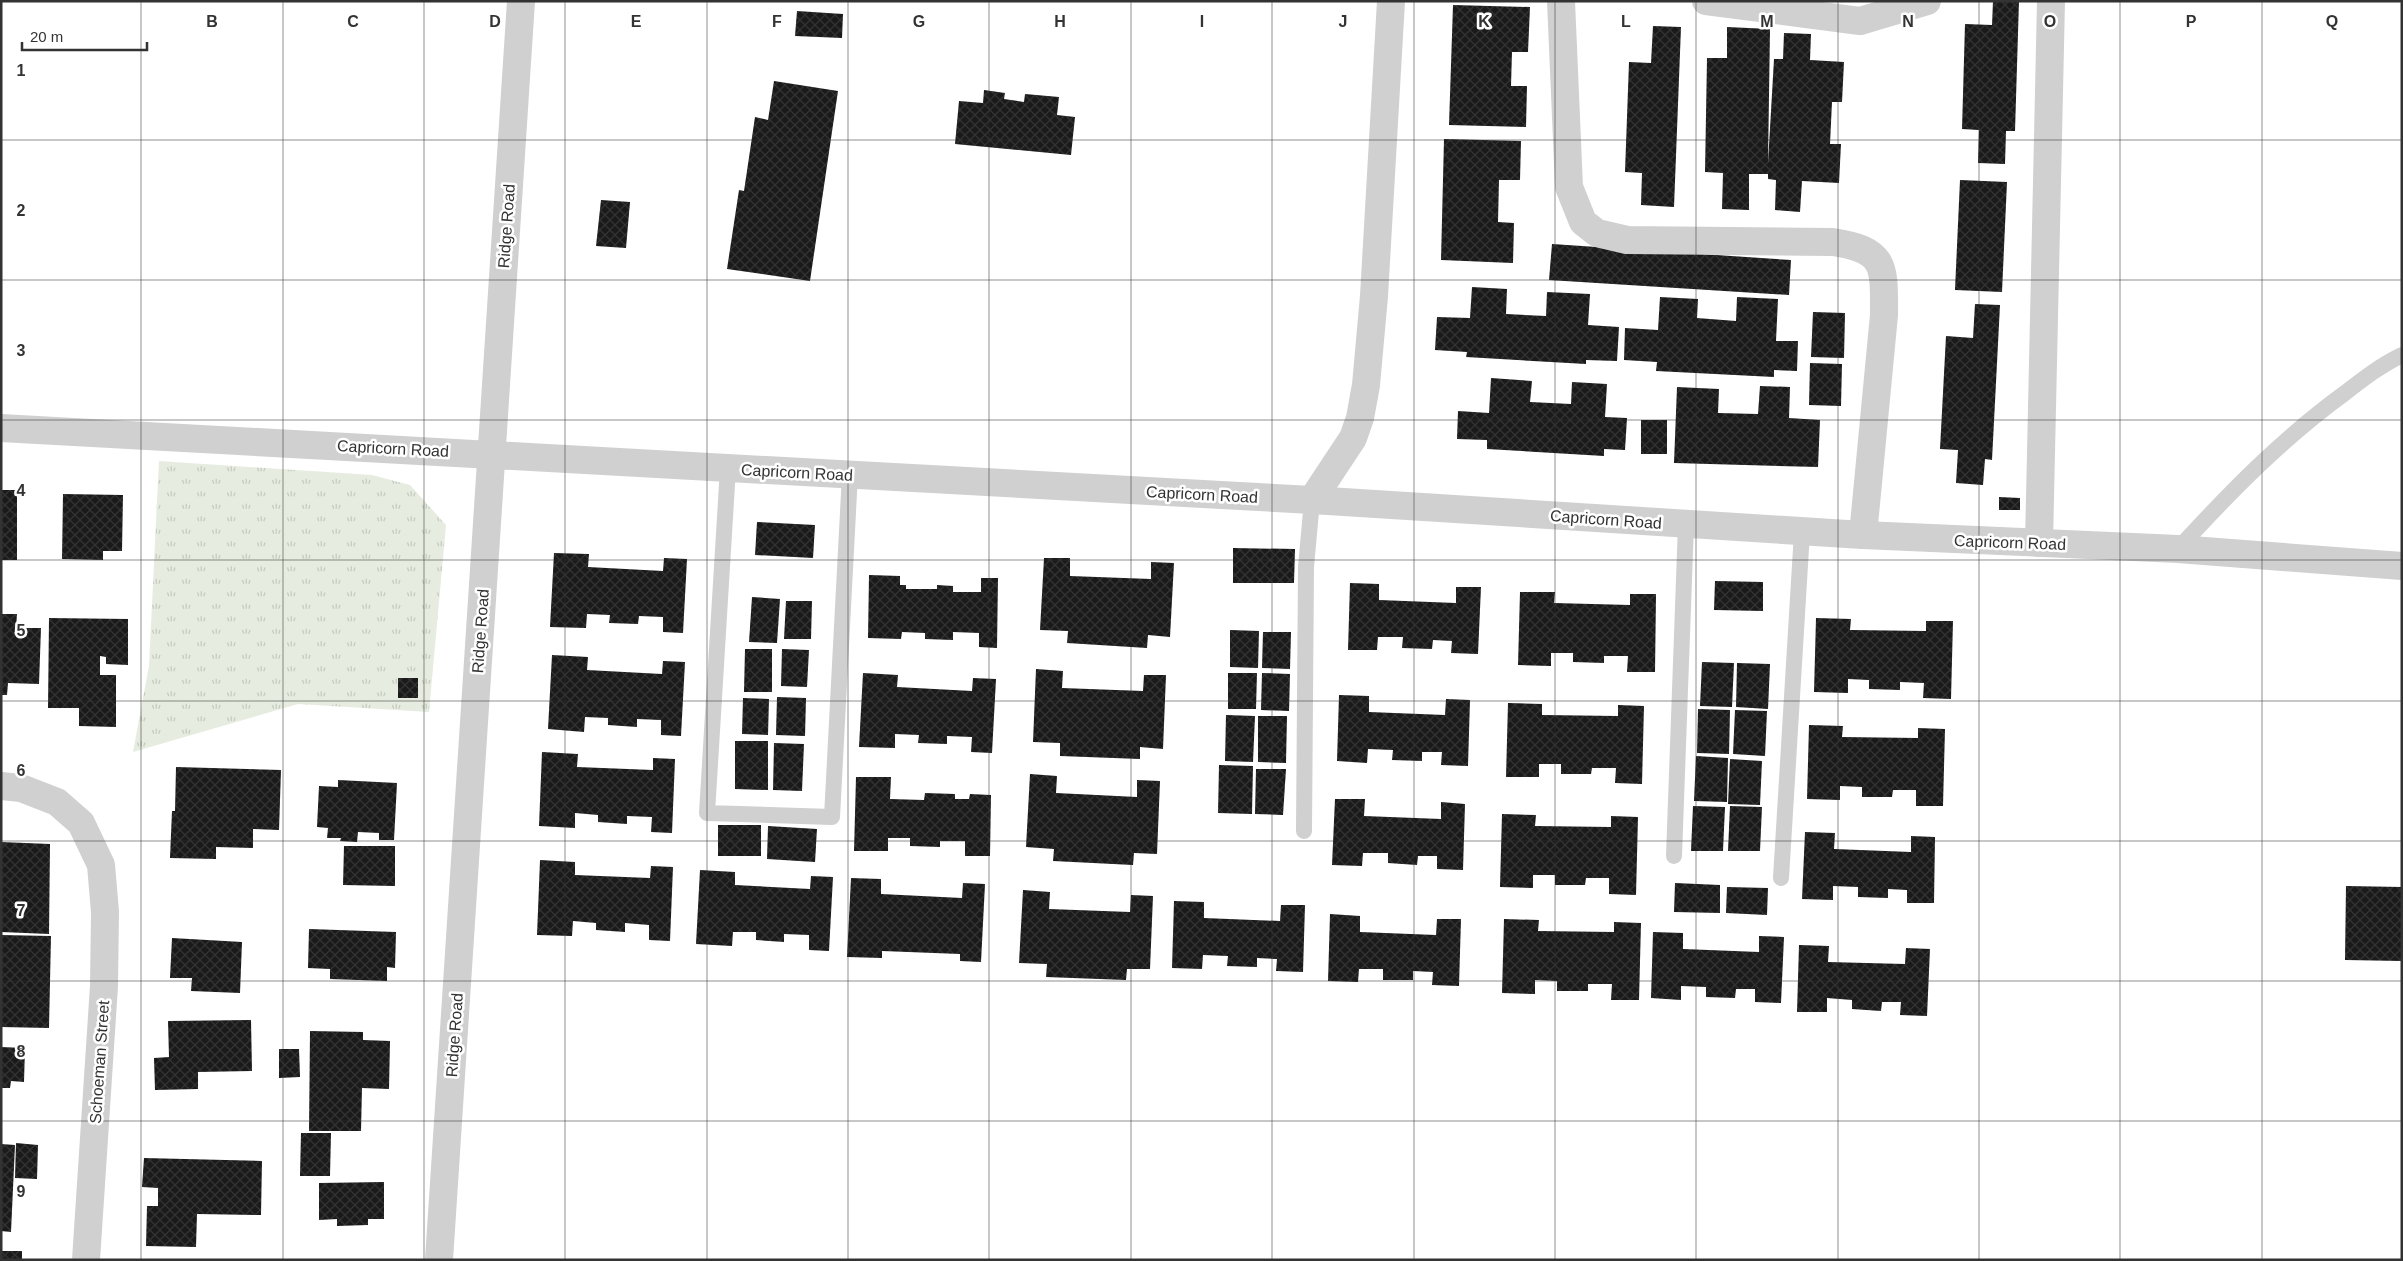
<svg xmlns="http://www.w3.org/2000/svg" width="2403" height="1261" font-family="Helvetica,sans-serif">
<defs>
<pattern id="grass-tufts" width="24" height="20" patternUnits="userSpaceOnUse" patternTransform="scale(1.25)"><rect width="24" height="20" fill="#e6ecdf"/><path d="M3 7l-1-3M5 7V3M7 7l1-3M15 17l-1-3M17 17v-4M19 17l1-3" fill="none" stroke="#c6cbc0"/></pattern>
<pattern id="building-cross-hatch" width="8" height="8" patternUnits="userSpaceOnUse" patternTransform="scale(1.25)"><rect width="8" height="8" fill="#1a1a1a"/><path d="M0 0l8 8M0 8l8-8" fill="none" stroke="#333"/></pattern>
</defs>
<rect width="100%" height="100%" fill="#fff"/>
<path fill="url(#grass-tufts)" d="M 159,461 L 372,475 L 410,485 L 446,525 L 429,712 L 298,704 L 133,752 L 149,666 Z"/>
<g fill="url(#building-cross-hatch)">
<path d="M 1993,1 L 2019,1 L 2015,131 L 2006,131 L 2005,164 L 1978,163 L 1979,130 L 1962,129 L 1965,24 L 1992,25 Z"/>
<path d="M 1453,5 L 1530,7 L 1528,52 L 1512,52 L 1511,86 L 1527,86 L 1526,127 L 1449,125 Z"/>
<path d="M 797,11 L 843,14 L 842,38 L 795,36 Z"/>
<path d="M 1653,26 L 1681,27 L 1674,207 L 1641,205 L 1642,173 L 1625,172 L 1629,62 L 1651,63 Z"/>
<path d="M 1727,27 L 1770,29 L 1768,163 L 1774,59 L 1783,59 L 1784,33 L 1811,34 L 1810,60 L 1844,62 L 1842,102 L 1832,102 L 1830,144 L 1841,144 L 1839,183 L 1802,181 L 1800,212 L 1775,210 L 1776,180 L 1768,179 L 1768,174 L 1749,174 L 1749,210 L 1722,209 L 1723,173 L 1705,172 L 1707,58 L 1727,58 Z"/>
<path d="M 774,81 L 838,91 L 810,281 L 727,269 L 739,190 L 744,191 L 755,117 L 768,120 Z"/>
<path d="M 984,90 L 1005,93 L 1004,99 L 1024,102 L 1025,94 L 1059,97 L 1057,115 L 1075,117 L 1071,155 L 955,144 L 959,101 L 983,103 Z"/>
<path d="M 1444,139 L 1521,141 L 1520,180 L 1499,180 L 1498,222 L 1514,223 L 1513,263 L 1441,260 Z"/>
<path d="M 1960,180 L 2007,182 L 2002,292 L 1955,290 Z"/>
<path d="M 601,200 L 630,202 L 626,248 L 596,246 Z"/>
<path d="M 1552,244 L 1791,260 L 1789,295 L 1549,280 Z"/>
<path d="M 1472,287 L 1507,289 L 1506,314 L 1546,316 L 1547,292 L 1590,294 L 1588,325 L 1619,327 L 1617,361 L 1586,360 L 1586,364 L 1466,357 L 1467,352 L 1435,350 L 1437,317 L 1470,318 Z"/>
<path d="M 1660,297 L 1698,299 L 1697,318 L 1736,321 L 1737,297 L 1778,299 L 1776,341 L 1798,341 L 1797,371 L 1774,370 L 1774,377 L 1656,371 L 1657,362 L 1624,360 L 1625,328 L 1658,330 Z"/>
<path d="M 1975,304 L 2000,305 L 1992,460 L 1985,459 L 1983,485 L 1956,483 L 1958,450 L 1940,449 L 1946,336 L 1973,338 Z"/>
<path d="M 1813,312 L 1845,313 L 1844,358 L 1811,357 Z"/>
<path d="M 1810,363 L 1842,364 L 1841,406 L 1809,405 Z"/>
<path d="M 1491,378 L 1532,381 L 1530,402 L 1571,404 L 1572,382 L 1607,384 L 1605,417 L 1627,418 L 1625,450 L 1604,449 L 1604,456 L 1487,449 L 1487,440 L 1457,439 L 1458,411 L 1489,413 Z"/>
<path d="M 1760,386 L 1790,387 L 1789,418 L 1820,420 L 1818,467 L 1674,463 L 1677,387 L 1719,389 L 1718,413 L 1758,414 Z"/>
<rect x="1641" y="420" width="26" height="34"/>
<rect x="1" y="490" width="16" height="70"/>
<path d="M 63,494 L 123,495 L 122,551 L 103,551 L 103,560 L 62,559 Z"/>
<path d="M 1999,497 L 2020,498 L 2020,510 L 1999,510 Z"/>
<path d="M 757,522 L 815,525 L 813,558 L 755,555 Z"/>
<path d="M 1233,548 L 1295,549 L 1294,583 L 1233,583 Z"/>
<path d="M 554,553 L 589,554 L 588,567 L 663,571 L 664,558 L 687,559 L 683,633 L 663,632 L 663,617 L 639,616 L 638,624 L 609,623 L 610,615 L 587,614 L 586,628 L 550,627 Z"/>
<path d="M 1044,558 L 1070,558 L 1070,576 L 1151,579 L 1151,562 L 1174,563 L 1170,637 L 1148,635 L 1147,648 L 1067,643 L 1068,631 L 1040,630 Z"/>
<path d="M 869,575 L 900,576 L 900,585 L 906,585 L 906,589 L 937,589 L 937,585 L 953,586 L 953,592 L 981,592 L 981,578 L 998,578 L 997,648 L 979,647 L 979,633 L 953,632 L 953,640 L 925,639 L 925,633 L 902,632 L 901,639 L 868,638 Z"/>
<path d="M 1715,581 L 1763,582 L 1763,611 L 1714,610 Z"/>
<path d="M 1350,583 L 1379,584 L 1379,600 L 1456,603 L 1456,587 L 1481,587 L 1478,654 L 1451,653 L 1452,641 L 1433,640 L 1432,649 L 1402,648 L 1403,637 L 1378,637 L 1377,650 L 1348,650 Z"/>
<path d="M 1520,592 L 1555,592 L 1554,603 L 1630,605 L 1630,594 L 1656,594 L 1655,672 L 1627,672 L 1628,656 L 1604,656 L 1604,663 L 1573,662 L 1573,653 L 1551,653 L 1551,666 L 1518,665 Z"/>
<path d="M 752,597 L 780,599 L 777,643 L 749,642 Z"/>
<path d="M 786,601 L 812,601 L 811,639 L 784,639 Z"/>
<path d="M 1,614 L 17,614 L 16,628 L 41,628 L 39,684 L 8,683 L 7,695 L 1,695 Z"/>
<path d="M 49,618 L 128,619 L 128,665 L 106,664 L 106,657 L 100,656 L 100,675 L 116,675 L 116,727 L 79,726 L 79,708 L 48,708 Z"/>
<path d="M 1816,618 L 1851,619 L 1850,630 L 1926,631 L 1926,621 L 1953,621 L 1951,699 L 1923,698 L 1924,683 L 1900,682 L 1900,690 L 1869,689 L 1869,680 L 1848,679 L 1848,693 L 1814,692 Z"/>
<path d="M 1230,630 L 1259,631 L 1258,668 L 1230,667 Z"/>
<path d="M 1263,632 L 1291,632 L 1290,669 L 1262,668 Z"/>
<path d="M 745,649 L 772,649 L 772,692 L 744,692 Z"/>
<path d="M 782,649 L 809,650 L 807,687 L 781,686 Z"/>
<path d="M 552,655 L 588,657 L 587,670 L 662,674 L 663,661 L 685,662 L 681,736 L 661,735 L 661,720 L 637,719 L 637,727 L 608,725 L 608,718 L 585,717 L 584,732 L 548,729 Z"/>
<path d="M 1702,662 L 1734,663 L 1732,707 L 1700,706 Z"/>
<path d="M 1737,663 L 1770,664 L 1768,709 L 1736,707 Z"/>
<path d="M 1036,669 L 1063,671 L 1062,688 L 1143,691 L 1144,675 L 1166,675 L 1163,749 L 1140,747 L 1140,759 L 1060,756 L 1060,743 L 1033,742 Z"/>
<path d="M 863,673 L 898,675 L 897,687 L 972,691 L 973,678 L 996,679 L 992,753 L 971,752 L 972,737 L 947,736 L 947,744 L 918,743 L 919,735 L 895,734 L 895,748 L 859,747 Z"/>
<path d="M 1228,673 L 1257,673 L 1256,709 L 1228,709 Z"/>
<path d="M 1262,673 L 1290,674 L 1289,711 L 1261,710 Z"/>
<rect x="398" y="678" width="20" height="20"/>
<path d="M 1339,695 L 1369,696 L 1369,712 L 1445,715 L 1446,699 L 1470,700 L 1468,766 L 1441,765 L 1442,752 L 1422,752 L 1422,761 L 1392,760 L 1393,750 L 1368,749 L 1367,763 L 1337,761 Z"/>
<path d="M 777,697 L 806,698 L 805,736 L 776,735 Z"/>
<path d="M 743,698 L 769,699 L 768,735 L 742,734 Z"/>
<path d="M 1508,703 L 1542,704 L 1542,715 L 1618,716 L 1618,705 L 1644,706 L 1642,784 L 1615,783 L 1616,768 L 1592,768 L 1591,774 L 1561,774 L 1561,764 L 1539,764 L 1539,777 L 1506,777 Z"/>
<path d="M 1698,709 L 1730,710 L 1729,754 L 1697,753 Z"/>
<path d="M 1735,710 L 1767,711 L 1765,756 L 1733,754 Z"/>
<path d="M 1226,715 L 1255,716 L 1253,762 L 1225,761 Z"/>
<path d="M 1258,716 L 1287,716 L 1286,763 L 1258,762 Z"/>
<path d="M 1809,725 L 1843,726 L 1842,737 L 1918,738 L 1918,728 L 1945,729 L 1943,806 L 1916,806 L 1916,790 L 1893,790 L 1892,797 L 1862,797 L 1862,787 L 1840,786 L 1840,800 L 1807,799 Z"/>
<path d="M 735,741 L 768,741 L 768,790 L 735,789 Z"/>
<path d="M 774,743 L 804,744 L 802,791 L 773,790 Z"/>
<path d="M 542,752 L 578,754 L 577,767 L 653,770 L 653,758 L 675,759 L 672,833 L 651,832 L 652,817 L 627,816 L 627,824 L 598,822 L 598,815 L 575,813 L 575,828 L 539,826 Z"/>
<path d="M 1696,756 L 1728,758 L 1727,802 L 1694,801 Z"/>
<path d="M 1730,759 L 1762,761 L 1760,805 L 1728,804 Z"/>
<path d="M 1219,765 L 1253,766 L 1252,814 L 1218,813 Z"/>
<path d="M 176,767 L 281,770 L 279,830 L 253,829 L 253,848 L 216,847 L 216,859 L 170,858 L 172,811 L 175,811 Z"/>
<path d="M 1256,769 L 1286,769 L 1283,815 L 1255,814 Z"/>
<path d="M 1030,774 L 1057,776 L 1056,793 L 1137,797 L 1137,780 L 1160,781 L 1157,854 L 1134,853 L 1133,865 L 1053,861 L 1054,849 L 1026,847 Z"/>
<path d="M 856,777 L 891,777 L 890,799 L 924,800 L 925,793 L 955,794 L 955,799 L 969,799 L 970,794 L 991,795 L 990,856 L 965,856 L 965,841 L 940,841 L 940,847 L 910,846 L 910,838 L 888,838 L 888,851 L 854,851 Z"/>
<path d="M 338,780 L 397,783 L 394,840 L 379,840 L 379,833 L 358,832 L 357,842 L 340,841 L 341,838 L 327,838 L 328,828 L 317,827 L 319,786 L 338,787 Z"/>
<path d="M 1335,799 L 1365,799 L 1364,816 L 1441,819 L 1441,802 L 1465,804 L 1463,870 L 1437,869 L 1437,856 L 1418,856 L 1417,865 L 1388,863 L 1388,853 L 1363,853 L 1362,866 L 1332,865 Z"/>
<path d="M 1693,806 L 1725,807 L 1723,851 L 1691,851 Z"/>
<path d="M 1730,806 L 1762,807 L 1760,851 L 1728,851 Z"/>
<path d="M 1502,814 L 1536,815 L 1535,826 L 1611,827 L 1611,816 L 1638,817 L 1636,895 L 1609,894 L 1609,878 L 1586,878 L 1585,885 L 1555,885 L 1555,875 L 1533,875 L 1533,888 L 1500,887 Z"/>
<rect x="718" y="825" width="43" height="31"/>
<path d="M 768,826 L 817,829 L 815,862 L 767,859 Z"/>
<path d="M 1805,832 L 1835,833 L 1834,849 L 1911,852 L 1911,836 L 1935,837 L 1934,903 L 1907,903 L 1907,890 L 1888,889 L 1888,898 L 1858,897 L 1858,887 L 1833,886 L 1833,900 L 1802,899 Z"/>
<path d="M 1,842 L 50,844 L 49,934 L 1,932 Z"/>
<path d="M 344,846 L 395,846 L 395,886 L 343,885 Z"/>
<path d="M 540,860 L 575,862 L 575,875 L 650,878 L 651,866 L 673,867 L 670,941 L 649,940 L 649,925 L 625,923 L 625,932 L 596,930 L 596,923 L 573,921 L 572,936 L 537,935 Z"/>
<path d="M 700,870 L 735,872 L 735,885 L 810,889 L 811,876 L 833,877 L 829,951 L 809,950 L 809,935 L 784,934 L 784,942 L 756,940 L 756,932 L 733,932 L 732,946 L 696,944 Z"/>
<path d="M 851,878 L 881,879 L 881,894 L 962,898 L 963,883 L 985,884 L 981,962 L 960,961 L 960,954 L 882,951 L 882,958 L 847,957 Z"/>
<path d="M 1675,883 L 1720,885 L 1720,913 L 1674,912 Z"/>
<path d="M 2346,886 L 2402,887 L 2402,961 L 2345,960 Z"/>
<path d="M 1727,887 L 1768,888 L 1767,915 L 1726,913 Z"/>
<path d="M 1023,890 L 1050,892 L 1049,909 L 1130,912 L 1131,895 L 1153,896 L 1150,969 L 1127,969 L 1126,980 L 1046,977 L 1047,964 L 1019,963 Z"/>
<path d="M 1174,901 L 1204,902 L 1204,918 L 1280,921 L 1281,905 L 1305,905 L 1303,972 L 1276,971 L 1277,959 L 1257,958 L 1257,967 L 1227,966 L 1228,956 L 1203,955 L 1202,969 L 1172,968 Z"/>
<path d="M 1330,914 L 1360,916 L 1360,932 L 1436,935 L 1437,919 L 1461,919 L 1459,986 L 1432,985 L 1433,972 L 1413,971 L 1413,980 L 1383,980 L 1383,969 L 1359,969 L 1358,982 L 1328,981 Z"/>
<path d="M 1504,919 L 1539,920 L 1538,931 L 1614,932 L 1614,922 L 1641,923 L 1639,1000 L 1611,1000 L 1612,984 L 1588,984 L 1588,991 L 1557,991 L 1557,981 L 1535,980 L 1535,994 L 1502,993 Z"/>
<path d="M 309,929 L 396,932 L 395,968 L 387,967 L 387,981 L 330,979 L 330,969 L 308,968 Z"/>
<path d="M 1653,932 L 1683,933 L 1683,949 L 1759,952 L 1759,936 L 1784,937 L 1781,1003 L 1755,1002 L 1755,989 L 1736,989 L 1735,998 L 1706,997 L 1706,987 L 1681,986 L 1681,1000 L 1651,998 Z"/>
<path d="M 1,935 L 51,936 L 49,1028 L 1,1027 Z"/>
<path d="M 172,938 L 242,942 L 240,993 L 191,991 L 192,978 L 170,978 Z"/>
<path d="M 1799,945 L 1829,946 L 1828,962 L 1905,964 L 1906,948 L 1930,949 L 1927,1016 L 1900,1015 L 1901,1002 L 1882,1002 L 1881,1011 L 1852,1009 L 1852,1000 L 1827,998 L 1827,1012 L 1797,1012 Z"/>
<path d="M 251,1020 L 252,1071 L 198,1072 L 198,1089 L 155,1090 L 154,1058 L 169,1057 L 168,1021 Z"/>
<path d="M 310,1031 L 363,1032 L 363,1040 L 390,1041 L 389,1089 L 362,1088 L 361,1131 L 309,1131 Z"/>
<path d="M 1,1047 L 25,1048 L 24,1082 L 11,1081 L 10,1088 L 1,1088 Z"/>
<path d="M 279,1049 L 299,1049 L 300,1077 L 279,1078 Z"/>
<path d="M 301,1133 L 331,1133 L 330,1176 L 300,1176 Z"/>
<path d="M 16,1143 L 38,1145 L 37,1179 L 15,1178 Z"/>
<path d="M 1,1144 L 15,1145 L 11,1232 L 1,1231 Z"/>
<path d="M 144,1158 L 262,1161 L 261,1215 L 197,1214 L 196,1247 L 146,1246 L 147,1206 L 158,1206 L 158,1188 L 142,1187 Z"/>
<path d="M 384,1182 L 384,1219 L 368,1219 L 368,1225 L 337,1226 L 337,1219 L 319,1220 L 319,1183 Z"/>
<rect x="1" y="1251" width="21" height="9"/>
</g>
<g fill="none" stroke-linecap="round" stroke-linejoin="round">
<g stroke="#d0d0d0" stroke-width="16">
<path d="M 728,468 L 707,813 L 832,817 L 850,474"/>
<path d="M 2178,549 C 2230,492 2283,438 2345,393 C 2363,379 2381,365 2402,355"/>
<path d="M 1304,831 L 1306,567 L 1312,500"/>
<path d="M 1674,856 L 1686,524"/>
<path d="M 1781,878 L 1802,532"/>
</g>
<g stroke="#d0d0d0" stroke-width="28">
<path d="M 1561,1 L 1569,187 L 1583,222 L 1597,233 L 1627,240 L 1833,242 C 1887,250 1884,267 1884,315 L 1863,535"/>
<path d="M 1706,1 L 1860,21 L 1927,1"/>
<path d="M 1,428 L 1312,500 L 1863,535 L 2178,549 L 2402,566"/>
<path d="M 1312,500 L 1353,438 L 1360,418 L 1366,385 L 1374,296 L 1391,1"/>
<path d="M 2039,543 L 2051,1"/>
<path d="M 1,786 L 21,788 L 57,802 L 81,823 L 101,865 L 105,912 L 104,986 L 86,1260"/>
<path d="M 439,1260 L 521,1"/>
</g>
</g>
<path fill="none" stroke="#333" stroke-width="1" stroke-opacity="0.55" d="M 141,1 L 141,1260M 283,1 L 283,1260M 424,1 L 424,1260M 565,1 L 565,1260M 707,1 L 707,1260M 848,1 L 848,1260M 989,1 L 989,1260M 1131,1 L 1131,1260M 1272,1 L 1272,1260M 1414,1 L 1414,1260M 1555,1 L 1555,1260M 1696,1 L 1696,1260M 1838,1 L 1838,1260M 1979,1 L 1979,1260M 2120,1 L 2120,1260M 2262,1 L 2262,1260M 1,140 L 2402,140M 1,280 L 2402,280M 1,420 L 2402,420M 1,560 L 2402,560M 1,701 L 2402,701M 1,841 L 2402,841M 1,981 L 2402,981M 1,1121 L 2402,1121"/>
<g text-anchor="middle" stroke-width="5" stroke-linejoin="round" paint-order="stroke">
<g font-size="16" fill="#333" stroke="#fff">
<text transform="translate(506 226) rotate(-86)" y="6">Ridge Road</text>
<text transform="translate(393 448) rotate(3)" y="6">Capricorn Road</text>
<text transform="translate(797 472) rotate(3)" y="6">Capricorn Road</text>
<text transform="translate(1202 494) rotate(3)" y="6">Capricorn Road</text>
<text transform="translate(1606 519) rotate(4)" y="6">Capricorn Road</text>
<text transform="translate(2010 542) rotate(2)" y="6">Capricorn Road</text>
<text transform="translate(480 631) rotate(-86)" y="6">Ridge Road</text>
<text transform="translate(454 1035) rotate(-86)" y="6">Ridge Road</text>
<text transform="translate(99 1062) rotate(-86)" y="6">Schoeman Street</text>
</g>
</g>
<g font-size="16" text-anchor="middle" font-weight="bold" fill="#333" stroke="#fff" stroke-width="5" stroke-linejoin="round" paint-order="stroke">
<text x="212" y="27">B</text>
<text x="353" y="27">C</text>
<text x="495" y="27">D</text>
<text x="636" y="27">E</text>
<text x="777" y="27">F</text>
<text x="919" y="27">G</text>
<text x="1060" y="27">H</text>
<text x="1202" y="27">I</text>
<text x="1343" y="27">J</text>
<text x="1484" y="27">K</text>
<text x="1626" y="27">L</text>
<text x="1767" y="27">M</text>
<text x="1908" y="27">N</text>
<text x="2050" y="27">O</text>
<text x="2191" y="27">P</text>
<text x="2332" y="27">Q</text>
<text x="21" y="76">1</text>
<text x="21" y="216">2</text>
<text x="21" y="356">3</text>
<text x="21" y="496">4</text>
<text x="21" y="636">5</text>
<text x="21" y="776">6</text>
<text x="21" y="916">7</text>
<text x="21" y="1057">8</text>
<text x="21" y="1197">9</text>
</g>
<rect width="2403" height="1261" fill="none" stroke="#333333" stroke-width="5"/>
<path d="M22 42v8h125v-8" fill="none" stroke="#333333" stroke-width="2.5"/>
<text x="30" y="42" font-size="15" fill="#333333" stroke="#ffffff" stroke-width="4" paint-order="stroke">20 m</text>
</svg>
